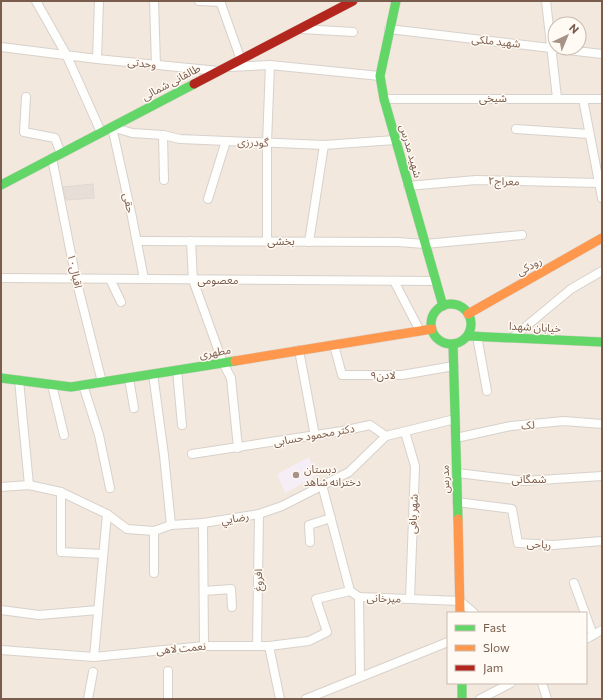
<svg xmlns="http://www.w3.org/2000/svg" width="603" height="700" font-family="Commissioner,'Noto Sans Arabic',sans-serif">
<rect width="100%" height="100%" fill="#f9f5f0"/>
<path fill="#f2e8de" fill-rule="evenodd" d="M 1,1 L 602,1 L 602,699 L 1,699 ZM 555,24 L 579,24 L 579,48 L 555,48 ZM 448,613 L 586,613 L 586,683 L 448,683 Z"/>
<path fill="#f6eef6" d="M 309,457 L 316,476 L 285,493 L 277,474 Z"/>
<path fill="#e6ded7" stroke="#e2d8d2" d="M 93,184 L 94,198 L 66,200 L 63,187 Z"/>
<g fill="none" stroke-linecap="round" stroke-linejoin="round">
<g stroke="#d7d1cb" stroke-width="10">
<g id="street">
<path d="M 36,1 L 66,54 L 101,132"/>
<path d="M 154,1 L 156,65"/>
<path d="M 199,1 L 220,2"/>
<path d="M 220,1 L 241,60"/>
<path d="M 546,1 L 557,98"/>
<path d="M 302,29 L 353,32"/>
<path d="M 389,29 L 602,54"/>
<path d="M 1,47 L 97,59 L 219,71"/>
<path d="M 97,59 L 99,1"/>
<path d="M 230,67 L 270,65 L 380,76"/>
<path d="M 26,97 L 24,132 L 55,138 L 61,154"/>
<path d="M 384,99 L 602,99"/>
<path d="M 583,99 L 602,198"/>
<path d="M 112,127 L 132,133 L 163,135 L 180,139 L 324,145 L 395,140"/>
<path d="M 112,127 L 132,217 L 144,279"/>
<path d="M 516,129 L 589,134"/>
<path d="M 163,135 L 164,180"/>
<path d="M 52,158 L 76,279 L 102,382"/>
<path d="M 408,186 L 476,180 L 599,183"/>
<path d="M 208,199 L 226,141"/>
<path d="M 137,241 L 398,242 L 425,244 L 522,235"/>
<path d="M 191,241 L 193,280 L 223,363 L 231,378 L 238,448"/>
<path d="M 267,241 L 267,143 L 270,65"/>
<path d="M 309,242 L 324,145"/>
<path d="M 1,278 L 436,281"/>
<path d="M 110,279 L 121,302"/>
<path d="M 394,281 L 420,331"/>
<path d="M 477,336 L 487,391"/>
<path d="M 512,338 L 571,289 L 602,271"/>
<path d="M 334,345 L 342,375 L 402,375 L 454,366"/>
<path d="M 299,350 L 315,436"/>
<path d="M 177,370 L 182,425"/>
<path d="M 153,374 L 164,455 L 171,525"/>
<path d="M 129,378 L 134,408"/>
<path d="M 19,380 L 29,485"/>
<path d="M 52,385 L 64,435"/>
<path d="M 83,385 L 99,435 L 110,488"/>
<path d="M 405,432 L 415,466 L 410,599"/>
<path d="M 456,438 L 511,426 L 564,421 L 602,424"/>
<path d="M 192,454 L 342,431 L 370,425 L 386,436"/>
<path d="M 457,473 L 524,481 L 602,476"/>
<path d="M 322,485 L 350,591"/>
<path d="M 1,487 L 29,485 L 61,492 L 107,514 L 127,529 L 154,531 L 171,525 L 203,523 L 259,514 L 282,506 L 349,472 L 386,436 L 455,419"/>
<path d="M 61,492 L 61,552 L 103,554"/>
<path d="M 457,502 L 512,509 L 518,543 L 553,545 L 602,541"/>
<path d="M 203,523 L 204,646"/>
<path d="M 310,542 L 309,525 L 331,518"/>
<path d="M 154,573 L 154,531"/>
<path d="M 574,583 L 585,613"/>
<path d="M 204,591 L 231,589 L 232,607"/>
<path d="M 359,597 L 360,677"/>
<path d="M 1,610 L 39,615 L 98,610"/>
<path d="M 586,616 L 593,635"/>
<path d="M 586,639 L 602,630"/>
<path d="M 257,646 L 259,514"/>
<path d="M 1,650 L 94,657 L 204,646 L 269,646"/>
<path d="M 94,657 L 107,514"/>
<path d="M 542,683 L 547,699"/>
<path d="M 88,699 L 93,672"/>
<path d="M 168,699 L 168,671"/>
<path d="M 280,699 L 269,646 L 309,641 L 327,632 L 316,599 L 350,591 L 359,597 L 460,601 L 474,613"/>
<path d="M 306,699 L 448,642"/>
<path d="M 480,699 L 511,683"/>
</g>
</g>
<g stroke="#d9d2cb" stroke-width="10">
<g id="fast">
<path d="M 396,1 L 380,76 L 384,99 L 443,306"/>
<path d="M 1,185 L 194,84"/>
<circle cx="451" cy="324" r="20"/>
<path d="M 468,336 L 602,342"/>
<path d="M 453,344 L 458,519"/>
<path d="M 1,378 L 71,387 L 235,361"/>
<path d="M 462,683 L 462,699"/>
</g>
</g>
<g stroke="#d9d2cb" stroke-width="10">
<g id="slow">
<path d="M 468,314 L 602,238"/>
<path d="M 235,361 L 432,329"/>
<path d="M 458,519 L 460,613"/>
</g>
</g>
<g stroke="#d9d2cb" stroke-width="10">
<path id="jam" d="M 194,84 L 353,1"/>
</g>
<use href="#street" stroke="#fefefd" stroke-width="8"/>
<use href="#fast" stroke="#63d668" stroke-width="9"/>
<use href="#slow" stroke="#ff974d" stroke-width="9"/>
<use href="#jam" stroke="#b3261e" stroke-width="9"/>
</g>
<circle fill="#a69286" stroke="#fffaf3" stroke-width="1.5" cx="296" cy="475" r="4"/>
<g text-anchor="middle" stroke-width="3" stroke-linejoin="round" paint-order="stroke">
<g font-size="11" fill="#7a5c4d" stroke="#fffaf3">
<text transform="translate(496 41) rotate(6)" y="4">شهید ملکی</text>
<text transform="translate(142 63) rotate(6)" y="4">وحدتی</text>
<text transform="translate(171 82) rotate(-28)" y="4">طالقانی شمالی</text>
<text x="493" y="102">شیخی</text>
<text transform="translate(253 142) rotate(2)" y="4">گودرزی</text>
<text transform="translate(411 151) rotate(74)" y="4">شهید مدرس</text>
<text transform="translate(504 181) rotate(2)" y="4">معراج۲</text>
<text transform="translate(129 203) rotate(78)" y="4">حقی</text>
<text x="281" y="245">بخشی</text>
<text transform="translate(529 266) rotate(-29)" y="4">رودکی</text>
<text transform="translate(75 271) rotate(78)" y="4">اقبال۱۰</text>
<text x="218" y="284">معصومی</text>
<text transform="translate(535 327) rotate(3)" y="4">خیابان شهدا</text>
<text transform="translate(215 352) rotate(-9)" y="4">مطهری</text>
<text x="383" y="379">لادن۹</text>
<text transform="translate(528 425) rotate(-5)" y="4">لک</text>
<text transform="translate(314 435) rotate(-10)" y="4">دکتر محمود حسابی</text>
<text transform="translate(445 479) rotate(-91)" y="4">مدرس</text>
<text x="529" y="483">شمگانی</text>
<text transform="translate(413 514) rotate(-88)" y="4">شهر بافی</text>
<text transform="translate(235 518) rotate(-9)" y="4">رضایي</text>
<text transform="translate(539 544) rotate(3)" y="4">ریاحی</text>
<text transform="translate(258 580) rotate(-89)" y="4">افروغ</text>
<text transform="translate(384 598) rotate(2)" y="4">میرخانی</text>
<text transform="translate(181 648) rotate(-5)" y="4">نعمت لاهی</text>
</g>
<g font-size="11" fill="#7a5c4d" stroke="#fffaf3" text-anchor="start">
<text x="304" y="473">دبستان<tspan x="304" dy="13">دخترانه شاهد</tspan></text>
</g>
</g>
<rect width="603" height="700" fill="none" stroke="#7a5c4d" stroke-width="4"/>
<rect x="447" y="612" width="140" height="72" fill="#fffaf3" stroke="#cabbb1"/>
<rect x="455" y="625" width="20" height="6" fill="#63d668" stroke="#cabbb1"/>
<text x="483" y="632" font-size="12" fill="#7a5c4d">Fast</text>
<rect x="455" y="645" width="20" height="6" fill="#ff974d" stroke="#cabbb1"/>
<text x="483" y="652" font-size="12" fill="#7a5c4d">Slow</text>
<rect x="455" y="665" width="20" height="6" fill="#b3261e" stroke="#cabbb1"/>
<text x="483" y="672" font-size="12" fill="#7a5c4d">Jam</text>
<g transform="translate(567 36) rotate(44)"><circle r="19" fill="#fffaf3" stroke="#cabbb1"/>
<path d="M0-3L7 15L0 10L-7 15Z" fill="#a69286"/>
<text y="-6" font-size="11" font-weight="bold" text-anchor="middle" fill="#7a5c4d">N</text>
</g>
</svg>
